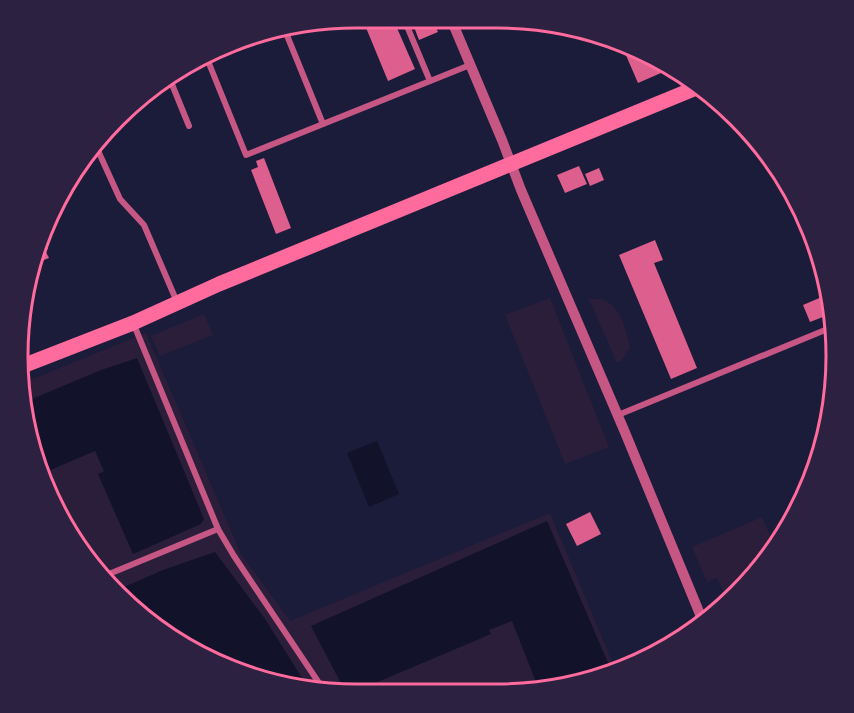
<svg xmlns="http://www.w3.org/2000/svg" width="854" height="713" font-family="Quicksand,sans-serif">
<rect width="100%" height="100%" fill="#1b1b3a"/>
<g fill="#2a1e3b">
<path d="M 550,298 L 609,447 L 565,464 L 505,315 Z"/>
<path d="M 589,299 C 594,299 600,298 604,300 C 621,307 627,332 630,348 L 621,361 L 617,363 Z"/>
<path d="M 204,314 L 213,335 L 160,356 L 151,336 Z"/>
<path d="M 146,333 L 241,554 L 290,621 L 550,513 L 616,671 L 498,695 L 334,694 L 248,677 L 133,611 L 88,562 L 44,486 L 21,401 L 20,384 Z"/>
<path d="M 762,517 L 773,542 L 737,596 L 728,602 L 717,578 L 707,582 L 692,547 Z"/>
</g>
<g fill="#12122b">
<path d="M 137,358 L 204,519 L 201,524 L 133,554 L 98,474 L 104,471 L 95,451 L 41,474 L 21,397 L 25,402 L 101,370 Z"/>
<path d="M 377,441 L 399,494 L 369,507 L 347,453 Z"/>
<path d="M 547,521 L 612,672 L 538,687 L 512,621 L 489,630 L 491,634 L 354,692 L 350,686 L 344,689 L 311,626 Z"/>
<path d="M 215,552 L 265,619 L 309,689 L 248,677 L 133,611 L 115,591 L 163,570 Z"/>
</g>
<g fill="#dd5f8e">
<path d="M 362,18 L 393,19 L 415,69 L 388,81 Z"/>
<path d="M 411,19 L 432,19 L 438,32 L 419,40 Z"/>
<path d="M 635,49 L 647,53 L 656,59 L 661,73 L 638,83 L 625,53 Z"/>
<path d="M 264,158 L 291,228 L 276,234 L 251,170 L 258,167 L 256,161 Z"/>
<path d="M 579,166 L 587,184 L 565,193 L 557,175 Z"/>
<path d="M 599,168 L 604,180 L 590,186 L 585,174 Z"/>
<path d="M 42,235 L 48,249 L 45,250 L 49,258 L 33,264 L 36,248 Z"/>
<path d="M 655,240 L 663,260 L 654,263 L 697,368 L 671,379 L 619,255 Z"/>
<path d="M 824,296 L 828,315 L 810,322 L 803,305 Z"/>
<path d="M 590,512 L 601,534 L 577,546 L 566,524 Z"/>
</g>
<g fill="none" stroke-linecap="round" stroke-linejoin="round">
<g stroke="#c65784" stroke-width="6">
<path d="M 404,19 L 430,81"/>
<path d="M 284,28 L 323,124"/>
<path d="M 206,56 L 246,155 L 470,65"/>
<path d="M 169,77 L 189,126"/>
<path d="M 95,144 L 120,199 L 144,225 L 177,302"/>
<path d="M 134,325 L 218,529 L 234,556 L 325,692"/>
<path d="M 618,415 L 830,328"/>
<path d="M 75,541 C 91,548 93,569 109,574 L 218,529"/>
</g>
<path stroke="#c65784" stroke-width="10" d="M 451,19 L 502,140 L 521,190 L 624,430 L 702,619"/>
<path stroke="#ff6b9d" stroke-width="15" d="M 20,367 L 133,323 L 219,284 L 696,88"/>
</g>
<path d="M0 0H854V713H0ZM356 28H498A328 328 0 0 1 826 356V356A328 328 0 0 1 498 684H356A328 328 0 0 1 28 356V356A328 328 0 0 1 356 28Z" fill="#2d2142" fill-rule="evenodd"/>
<path fill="none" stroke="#ff6b9d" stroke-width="3" d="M356 28H498A328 328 0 0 1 826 356V356A328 328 0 0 1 498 684H356A328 328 0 0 1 28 356V356A328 328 0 0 1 356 28Z"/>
</svg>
